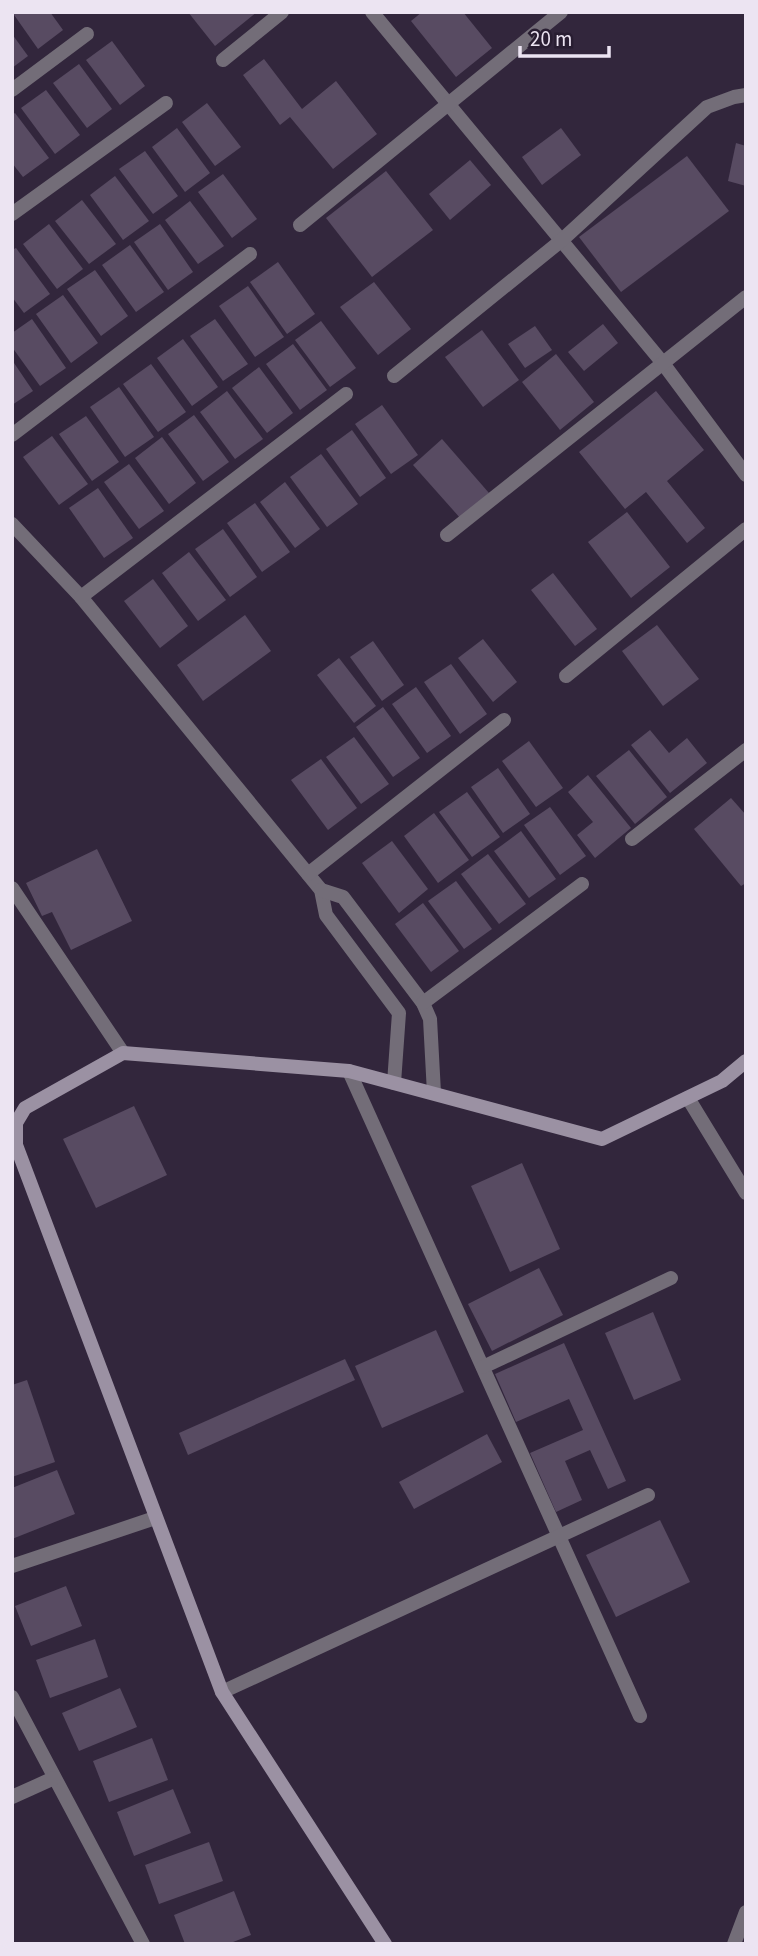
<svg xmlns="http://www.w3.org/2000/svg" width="758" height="1956" font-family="'Source Sans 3',sans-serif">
<rect width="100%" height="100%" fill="#32263c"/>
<g fill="#584b62">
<path d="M 12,12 L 50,12 L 63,30 L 38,49 Z"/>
<path d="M 188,12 L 257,12 L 215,46 Z"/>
<path d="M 422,12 L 463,12 L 492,48 L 456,77 L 411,21 Z"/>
<path d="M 12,34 L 28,56 L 12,68 Z"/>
<path d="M 112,41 L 145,86 L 120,105 L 86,60 Z"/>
<path d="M 264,59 L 302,109 L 336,81 L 377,134 L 333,169 L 290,117 L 280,125 L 243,75 Z"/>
<path d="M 79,64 L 112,109 L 87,128 L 53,83 Z"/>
<path d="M 46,90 L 80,135 L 55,154 L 21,108 Z"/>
<path d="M 207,103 L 241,147 L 215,166 L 182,122 Z"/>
<path d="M 15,113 L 49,158 L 23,177 L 12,163 L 12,115 Z"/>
<path d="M 177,128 L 210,173 L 185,192 L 152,147 Z"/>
<path d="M 561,128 L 581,155 L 542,185 L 522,157 Z"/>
<path d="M 736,143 L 746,146 L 746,186 L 728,181 Z"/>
<path d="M 145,151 L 178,196 L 153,214 L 119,169 Z"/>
<path d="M 687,156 L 729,211 L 621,292 L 579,237 Z"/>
<path d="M 470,160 L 491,185 L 450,220 L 429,194 Z"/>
<path d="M 386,171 L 433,230 L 372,277 L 326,218 Z"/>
<path d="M 223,174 L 257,219 L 232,238 L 198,192 Z"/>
<path d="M 115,176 L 149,221 L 123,240 L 90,195 Z"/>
<path d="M 82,200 L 116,244 L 89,264 L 55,221 Z"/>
<path d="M 190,201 L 224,246 L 198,264 L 165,220 Z"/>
<path d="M 49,224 L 83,269 L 57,289 L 23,244 Z"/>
<path d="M 160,224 L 193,272 L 168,290 L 134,242 Z"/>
<path d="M 130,245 L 164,292 L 136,312 L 102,265 Z"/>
<path d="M 16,248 L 50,294 L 24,313 L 12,297 L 12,250 Z"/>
<path d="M 278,262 L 315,314 L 287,334 L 250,282 Z"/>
<path d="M 95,270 L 128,316 L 101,336 L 67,289 Z"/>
<path d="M 374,282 L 411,329 L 378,355 L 340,307 Z"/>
<path d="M 248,286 L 284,337 L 255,357 L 219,306 Z"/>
<path d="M 63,295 L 98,343 L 71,363 L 36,314 Z"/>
<path d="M 32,319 L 66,368 L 40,386 L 12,347 L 12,333 Z"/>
<path d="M 215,319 L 248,364 L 223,381 L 190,336 Z"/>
<path d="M 321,321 L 356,368 L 330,387 L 295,340 Z"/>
<path d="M 603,324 L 618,343 L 584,371 L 568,352 Z"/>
<path d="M 535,326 L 552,350 L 525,368 L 508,344 Z"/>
<path d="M 482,330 L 519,380 L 483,407 L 445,357 Z"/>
<path d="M 183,339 L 218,387 L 192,406 L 157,358 Z"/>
<path d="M 293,344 L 327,390 L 300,410 L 266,364 Z"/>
<path d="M 556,354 L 594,402 L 560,430 L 522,382 Z"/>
<path d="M 12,360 L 33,391 L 12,405 Z"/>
<path d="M 151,364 L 186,412 L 158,432 L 123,384 Z"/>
<path d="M 259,367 L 293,413 L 267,433 L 232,388 Z"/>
<path d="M 119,387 L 154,437 L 125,457 L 90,407 Z"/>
<path d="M 227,391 L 263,439 L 235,459 L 200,412 Z"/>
<path d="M 656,391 L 704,450 L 667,481 L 705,528 L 687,543 L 646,492 L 625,509 L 579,452 Z"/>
<path d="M 382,405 L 418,455 L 391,474 L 355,424 Z"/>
<path d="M 194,415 L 229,462 L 203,481 L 168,434 Z"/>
<path d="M 86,416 L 119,462 L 92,481 L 59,434 Z"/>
<path d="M 352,430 L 386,478 L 360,497 L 326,449 Z"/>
<path d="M 52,436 L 88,484 L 59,505 L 23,457 Z"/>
<path d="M 162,437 L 196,483 L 169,504 L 135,458 Z"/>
<path d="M 442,439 L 489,493 L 461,519 L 413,465 Z"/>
<path d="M 321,454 L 358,504 L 327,527 L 290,477 Z"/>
<path d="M 129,464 L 164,511 L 139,529 L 104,482 Z"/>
<path d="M 285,482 L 320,529 L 295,548 L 260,502 Z"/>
<path d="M 98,488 L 133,538 L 104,558 L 69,508 Z"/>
<path d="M 255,503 L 290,552 L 262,572 L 227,523 Z"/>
<path d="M 627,512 L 670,567 L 631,598 L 588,542 Z"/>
<path d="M 223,529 L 257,577 L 230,597 L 195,549 Z"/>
<path d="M 189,552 L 226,600 L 198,621 L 162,573 Z"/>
<path d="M 553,573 L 597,629 L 575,646 L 531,590 Z"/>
<path d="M 153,579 L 188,626 L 160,648 L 124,601 Z"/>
<path d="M 245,615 L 271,651 L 203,701 L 177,665 Z"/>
<path d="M 657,625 L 699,679 L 663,706 L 622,651 Z"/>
<path d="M 483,639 L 517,682 L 493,702 L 458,658 Z"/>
<path d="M 373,641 L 404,685 L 382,701 L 350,657 Z"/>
<path d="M 339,658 L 376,706 L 354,723 L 317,675 Z"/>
<path d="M 451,664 L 487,714 L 460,734 L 424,682 Z"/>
<path d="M 416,687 L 451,736 L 427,753 L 392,704 Z"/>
<path d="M 383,707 L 420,758 L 393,777 L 356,727 Z"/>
<path d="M 650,730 L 669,753 L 687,738 L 707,763 L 670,793 L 631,745 Z"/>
<path d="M 354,737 L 389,784 L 361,804 L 326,757 Z"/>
<path d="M 529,741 L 563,788 L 536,807 L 502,761 Z"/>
<path d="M 629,750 L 667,797 L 635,824 L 596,776 Z"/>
<path d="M 321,759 L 357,808 L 328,830 L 291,780 Z"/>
<path d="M 498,768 L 530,814 L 503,833 L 471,787 Z"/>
<path d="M 588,775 L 631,828 L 595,858 L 577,835 L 593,822 L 568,792 Z"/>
<path d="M 467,792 L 500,837 L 472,857 L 439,812 Z"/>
<path d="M 731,798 L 746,815 L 746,883 L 741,886 L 694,829 Z"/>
<path d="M 550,807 L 586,856 L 560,875 L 524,825 Z"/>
<path d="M 434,813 L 469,860 L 438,883 L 404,836 Z"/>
<path d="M 521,831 L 556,879 L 529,898 L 494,851 Z"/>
<path d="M 392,841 L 428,889 L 399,913 L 362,863 Z"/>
<path d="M 97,849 L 132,921 L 71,950 L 52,912 L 42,916 L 26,883 Z"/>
<path d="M 488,854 L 526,904 L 499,924 L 461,874 Z"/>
<path d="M 456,881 L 492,929 L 464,949 L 428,901 Z"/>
<path d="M 423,903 L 459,951 L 431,972 L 395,924 Z"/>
<path d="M 134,1106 L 167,1175 L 96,1208 L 63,1139 Z"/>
<path d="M 522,1163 L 560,1249 L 510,1272 L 471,1186 Z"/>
<path d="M 539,1268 L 563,1315 L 492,1351 L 468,1304 Z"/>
<path d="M 653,1312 L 681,1380 L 634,1400 L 605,1333 Z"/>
<path d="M 436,1330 L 464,1392 L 382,1428 L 355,1366 Z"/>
<path d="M 564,1343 L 626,1481 L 608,1489 L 590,1450 L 565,1461 L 582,1500 L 556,1512 L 530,1453 L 583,1430 L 569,1399 L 516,1422 L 495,1374 Z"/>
<path d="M 345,1359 L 355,1380 L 188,1455 L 179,1433 Z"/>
<path d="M 27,1380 L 55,1462 L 12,1477 L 12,1385 Z"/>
<path d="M 487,1434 L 502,1462 L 414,1509 L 399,1482 Z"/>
<path d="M 57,1470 L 75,1514 L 12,1539 L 12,1488 Z"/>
<path d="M 660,1520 L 690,1582 L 616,1617 L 586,1555 Z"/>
<path d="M 66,1586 L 82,1626 L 31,1646 L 15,1606 Z"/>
<path d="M 95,1639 L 108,1677 L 50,1698 L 36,1660 Z"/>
<path d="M 120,1688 L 137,1727 L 79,1751 L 62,1713 Z"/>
<path d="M 152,1738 L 168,1780 L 109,1802 L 93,1761 Z"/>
<path d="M 173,1789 L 191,1833 L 134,1856 L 117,1812 Z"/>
<path d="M 209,1842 L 223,1881 L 159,1904 L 145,1865 Z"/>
<path d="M 234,1891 L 251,1935 L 228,1944 L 185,1944 L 174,1915 Z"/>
</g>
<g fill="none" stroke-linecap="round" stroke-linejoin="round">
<g stroke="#736d78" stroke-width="14">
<path d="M 688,1098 L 746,1193"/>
<path d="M 734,1944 L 746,1912"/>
</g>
<g stroke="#736d78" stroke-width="14">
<path d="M 372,12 L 662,362 L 746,475"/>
<path d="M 223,60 L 282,12"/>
<path d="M 12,90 L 87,34"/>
<path d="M 12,214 L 166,103"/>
<path d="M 300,225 L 561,12"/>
<path d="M 394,376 L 562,240 L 707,107 L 734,97 L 746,95"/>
<path d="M 12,435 L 250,254"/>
<path d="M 12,524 L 81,597 L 321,890 L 326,915 L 399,1013 L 394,1083"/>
<path d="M 447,535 L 746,297"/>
<path d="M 81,597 L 346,394"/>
<path d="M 566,676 L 746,529"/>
<path d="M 632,839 L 746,750"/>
<path d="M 308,874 L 504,720"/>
<path d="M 12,888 L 123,1053"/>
<path d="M 321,890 L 343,897 L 423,1003 L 430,1019 L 434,1093"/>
<path d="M 423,1003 L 582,884"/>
<path d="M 349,1071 L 640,1716"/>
<path d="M 483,1367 L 671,1278"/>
<path d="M 12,1566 L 155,1518"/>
<path d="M 222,1692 L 648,1495"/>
<path d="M 12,1697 L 143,1944"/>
<path d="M 12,1797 L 54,1778"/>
</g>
<path stroke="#9b91a3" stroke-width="14" d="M 385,1944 L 222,1692 L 16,1145 L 16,1123 L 25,1108 L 123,1053 L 349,1071 L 602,1139 L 722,1081 L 746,1061"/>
</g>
<rect width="758" height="1956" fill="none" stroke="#ece4f2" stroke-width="28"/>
<path d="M520 46v10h89v-10" fill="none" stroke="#ece4f2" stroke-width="3.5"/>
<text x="530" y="46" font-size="21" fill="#ece4f2" stroke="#281d31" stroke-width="5" paint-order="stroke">20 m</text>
</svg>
